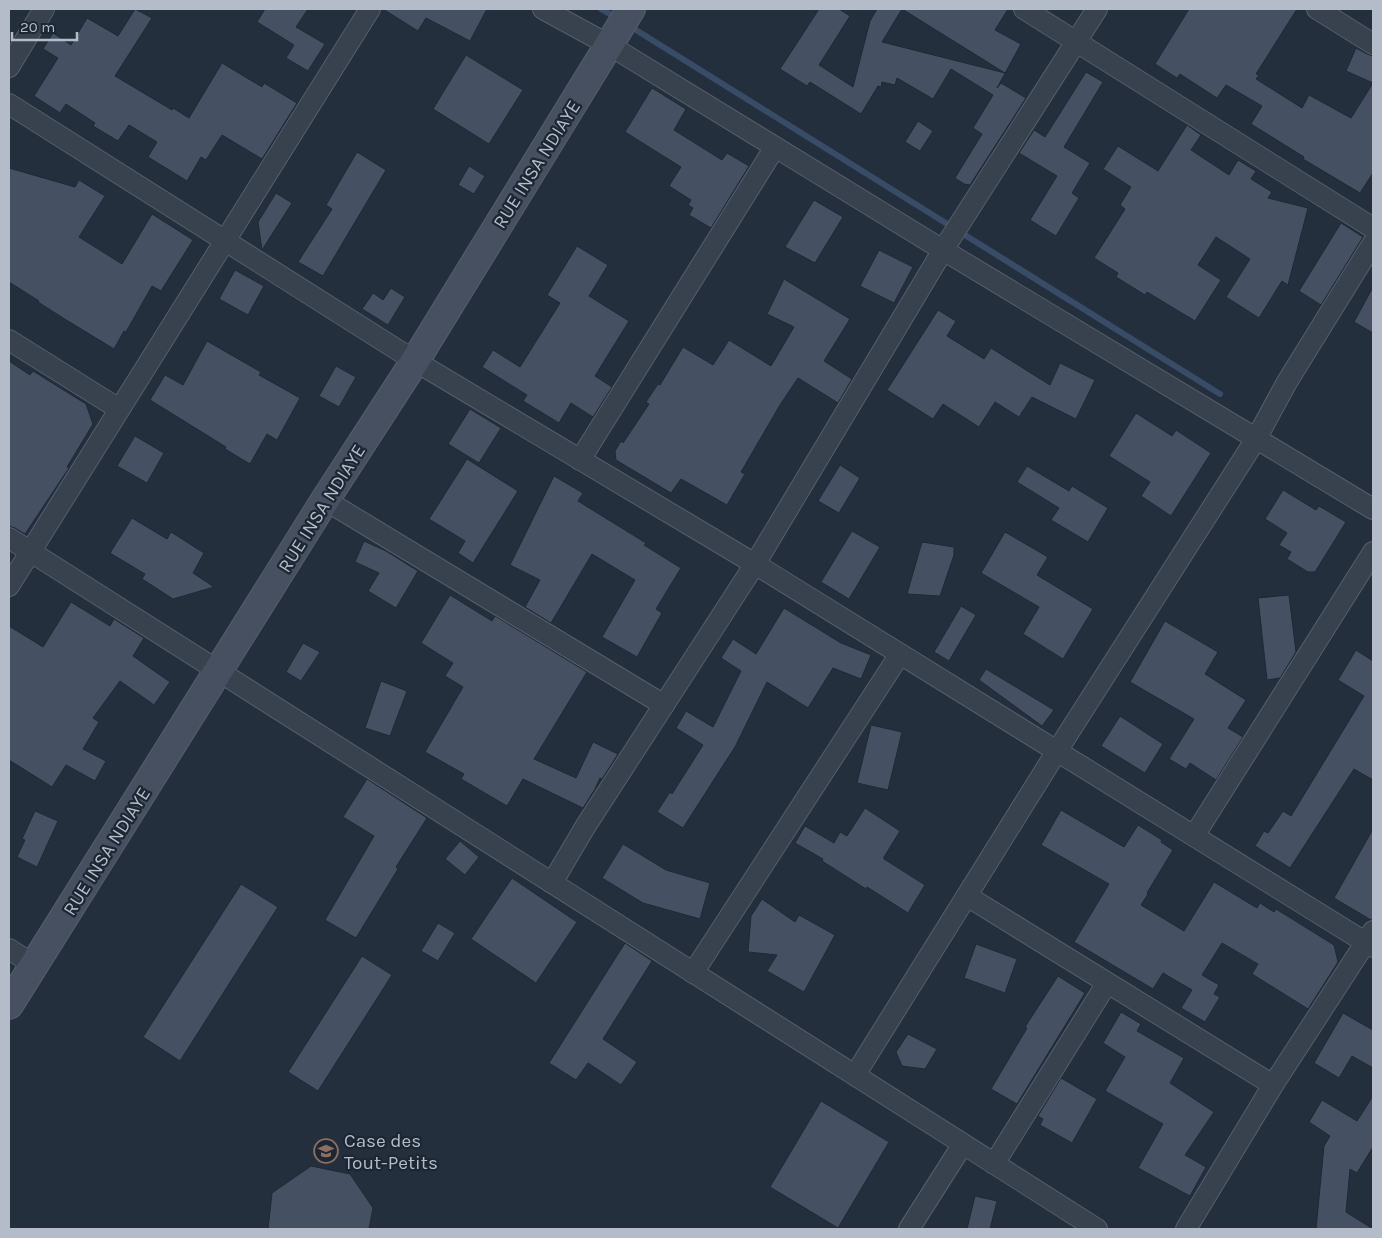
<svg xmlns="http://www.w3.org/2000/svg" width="1382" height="1238" font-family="Karla,sans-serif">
<rect width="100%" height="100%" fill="#242f3e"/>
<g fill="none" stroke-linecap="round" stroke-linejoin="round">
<g stroke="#394c67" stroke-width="6">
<path d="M 601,9 L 617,18"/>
<path d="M 628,25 L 1220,394"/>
</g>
</g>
<g fill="#455162" stroke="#1f2835" fill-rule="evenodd">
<path d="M 135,9 L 152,18 L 115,76 L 172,110 L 173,108 L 189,118 L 222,63 L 262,87 L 264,83 L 297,103 L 262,159 L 222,135 L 206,160 L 201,157 L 187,181 L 148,157 L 157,142 L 129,125 L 118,141 L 93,126 L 95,123 L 66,104 L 60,113 L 34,96 L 58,58 L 43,49 L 53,33 L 71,45 L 87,18 L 118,36 Z"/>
<path d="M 265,9 L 308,9 L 296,27 L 325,44 L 308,71 L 286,58 L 294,45 L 257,22 Z"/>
<path d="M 383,9 L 487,9 L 470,41 L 426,18 L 418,31 Z"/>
<path d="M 819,9 L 839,9 L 850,16 L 819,65 L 853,87 L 870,21 L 877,9 L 1008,9 L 995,30 L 1021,44 L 997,88 L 1001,83 L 1026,98 L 970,185 L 964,184 L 955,178 L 982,134 L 973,128 L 993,95 L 951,69 L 933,99 L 897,78 L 895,85 L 882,82 L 881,87 L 878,86 L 861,114 L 810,82 L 807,86 L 780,69 ZM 902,9 L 1005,73 L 882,42 Z"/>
<path d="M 1189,9 L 1297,9 L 1256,74 L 1259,75 L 1256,79 L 1302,108 L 1309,95 L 1351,118 L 1373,83 L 1346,71 L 1356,48 L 1367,54 L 1373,56 L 1373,173 L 1360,193 L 1303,159 L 1304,157 L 1251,124 L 1262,106 L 1226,85 L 1217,98 L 1180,74 L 1177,78 L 1155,64 Z"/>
<path d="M 466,55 L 523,90 L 489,144 L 433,109 Z"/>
<path d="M 1086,72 L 1103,82 L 1064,147 L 1090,163 L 1072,193 L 1079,198 L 1056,236 L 1030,220 L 1057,176 L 1019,153 L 1034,130 L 1045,137 Z"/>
<path d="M 652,88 L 686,109 L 674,130 L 722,160 L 727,153 L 749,166 L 711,228 L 689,215 L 693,208 L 688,205 L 691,200 L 669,186 L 681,167 L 625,132 Z"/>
<path d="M 918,121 L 933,131 L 920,151 L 905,142 Z"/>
<path d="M 1187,125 L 1201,135 L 1191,150 L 1229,175 L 1238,160 L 1256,171 L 1251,179 L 1272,192 L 1268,198 L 1308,208 L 1288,285 L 1282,281 L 1259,318 L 1226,297 L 1250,259 L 1216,237 L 1198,265 L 1221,280 L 1195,321 L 1147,292 L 1145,295 L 1116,277 L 1118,273 L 1094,258 L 1125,209 L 1120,205 L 1131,187 L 1103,169 L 1118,146 L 1158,171 Z"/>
<path d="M 357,152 L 386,170 L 323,276 L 298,262 L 332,209 L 326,205 Z"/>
<path d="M 469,166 L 485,176 L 474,194 L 458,185 Z"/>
<path d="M 9,168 L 75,187 L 79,180 L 105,196 L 79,237 L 122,264 L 152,214 L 193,240 L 161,291 L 152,286 L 126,332 L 124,331 L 114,349 L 63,318 L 38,302 L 39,301 L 9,282 Z"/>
<path d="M 276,193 L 292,203 L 262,250 L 258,222 Z"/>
<path d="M 814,200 L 843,217 L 815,263 L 785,247 Z"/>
<path d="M 1341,223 L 1363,237 L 1321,305 L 1299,291 Z"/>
<path d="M 577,246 L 608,265 L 589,296 L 629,321 L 595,376 L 612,387 L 593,417 L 571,403 L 559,423 L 523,401 L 527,395 L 482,367 L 493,350 L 520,367 L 560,303 L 547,295 Z"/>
<path d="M 879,250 L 913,267 L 894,303 L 860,286 Z"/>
<path d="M 235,270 L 264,286 L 248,315 L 219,299 Z"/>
<path d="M 784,279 L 850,319 L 824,361 L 852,379 L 838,403 L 798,378 L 780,405 L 741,472 L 745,474 L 727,505 L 681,479 L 671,493 L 616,460 L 615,451 L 621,441 L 623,443 L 649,404 L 646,402 L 658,384 L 660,385 L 683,347 L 713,365 L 729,340 L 771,366 L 794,327 L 767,314 Z"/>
<path d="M 1373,287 L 1373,333 L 1354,322 Z"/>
<path d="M 391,288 L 405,297 L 388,325 L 362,309 L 373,293 L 383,300 Z"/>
<path d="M 938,310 L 956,321 L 947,336 L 984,359 L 991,348 L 1050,385 L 1060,363 L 1095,380 L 1076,419 L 1032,397 L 1019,417 L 995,402 L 979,427 L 943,404 L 933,419 L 887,390 Z"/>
<path d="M 207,341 L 261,372 L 259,375 L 300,398 L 277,440 L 267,434 L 250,464 L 225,449 L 226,447 L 150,400 L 165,375 L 183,385 Z"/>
<path d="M 9,361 L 30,375 L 33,371 L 86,404 L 93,424 L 67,467 L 69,468 L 25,534 L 15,528 L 9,526 Z"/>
<path d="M 336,366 L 356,377 L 339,407 L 319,396 Z"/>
<path d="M 470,409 L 501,428 L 479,463 L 448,444 Z"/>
<path d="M 1136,413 L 1172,436 L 1176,430 L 1211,453 L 1171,516 L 1141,496 L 1150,482 L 1109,456 Z"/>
<path d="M 135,436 L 164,453 L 147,483 L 117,466 Z"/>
<path d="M 467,459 L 518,491 L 473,563 L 458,553 L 465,541 L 429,519 Z"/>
<path d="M 840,465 L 860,478 L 839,513 L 818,501 Z"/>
<path d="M 1027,466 L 1069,491 L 1072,486 L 1108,508 L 1088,542 L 1051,520 L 1059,508 L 1017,482 Z"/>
<path d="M 554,476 L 583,493 L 578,501 L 646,543 L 644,545 L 681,568 L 656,609 L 662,613 L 637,657 L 602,637 L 635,580 L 592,554 L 551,623 L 525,607 L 540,580 L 510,565 Z"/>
<path d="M 1283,490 L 1316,510 L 1319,506 L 1346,522 L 1315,572 L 1308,572 L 1287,559 L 1291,552 L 1279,545 L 1287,533 L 1265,519 Z"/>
<path d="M 132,518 L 167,539 L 171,532 L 204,553 L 193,573 L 214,587 L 173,599 L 142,579 L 145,574 L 110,553 Z"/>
<path d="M 852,531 L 880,547 L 849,599 L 821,582 Z"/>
<path d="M 1005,532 L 1048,557 L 1037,575 L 1093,609 L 1063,659 L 1023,634 L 1039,607 L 981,573 Z"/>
<path d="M 364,541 L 386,551 L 418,571 L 396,608 L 368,591 L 379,573 L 355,562 Z"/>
<path d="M 922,542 L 954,547 L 954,555 L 940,596 L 907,594 Z"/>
<path d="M 450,595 L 492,621 L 495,616 L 587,672 L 534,759 L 576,778 L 593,742 L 618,754 L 602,779 L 600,778 L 595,789 L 583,808 L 523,779 L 507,806 L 461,779 L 464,774 L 425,752 L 463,687 L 445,676 L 453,663 L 421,643 Z"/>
<path d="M 1289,595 L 1296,652 L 1280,678 L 1267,680 L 1258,598 Z"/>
<path d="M 71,602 L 110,626 L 114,619 L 144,638 L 133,656 L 170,682 L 154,705 L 120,681 L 93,718 L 99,722 L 83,749 L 106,761 L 95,781 L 66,765 L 52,787 L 9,760 L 9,626 L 43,647 Z"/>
<path d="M 961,606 L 976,615 L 949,661 L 934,652 Z"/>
<path d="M 784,608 L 841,643 L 871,655 L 861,679 L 833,668 L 808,708 L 767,682 L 735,747 L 683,828 L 657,812 L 670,792 L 672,794 L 703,745 L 676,728 L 686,711 L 713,727 L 741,671 L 721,658 L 733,639 L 756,654 Z"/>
<path d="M 1165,621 L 1218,652 L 1205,674 L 1246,700 L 1228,728 L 1243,737 L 1216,780 L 1190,763 L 1186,769 L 1169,759 L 1194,719 L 1130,682 Z"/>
<path d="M 303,643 L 320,652 L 301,681 L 286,672 Z"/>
<path d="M 1356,650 L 1373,661 L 1373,780 L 1354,769 L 1290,868 L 1255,846 L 1264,831 L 1268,833 L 1283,811 L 1291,816 L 1364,696 L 1338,680 Z"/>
<path d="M 986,669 L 1054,710 L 1042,726 L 979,680 Z"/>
<path d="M 381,681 L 407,691 L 390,736 L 365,728 Z"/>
<path d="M 1120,716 L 1163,744 L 1145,773 L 1101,746 Z"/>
<path d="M 871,725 L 902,732 L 888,790 L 857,783 Z"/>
<path d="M 367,779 L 427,818 L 396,867 L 398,869 L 356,938 L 325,920 L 374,836 L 343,817 Z"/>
<path d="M 865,808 L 900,831 L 884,857 L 884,859 L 925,885 L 908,913 L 867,887 L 866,889 L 822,861 L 823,859 L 795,843 L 805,826 L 834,843 L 840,832 L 847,836 Z"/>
<path d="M 1061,810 L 1124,847 L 1138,825 L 1162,840 L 1161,842 L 1173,850 L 1147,893 L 1148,894 L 1141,905 L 1184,931 L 1214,882 L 1257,908 L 1260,903 L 1274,912 L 1276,909 L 1334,945 L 1338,962 L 1308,1009 L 1252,974 L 1258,964 L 1222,943 L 1202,975 L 1219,985 L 1214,994 L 1220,997 L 1205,1022 L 1181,1008 L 1192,990 L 1163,973 L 1153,989 L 1074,942 L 1109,884 L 1041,845 Z"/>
<path d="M 35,811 L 58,821 L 37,867 L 17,857 L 25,840 L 22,839 Z"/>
<path d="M 1373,829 L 1373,919 L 1371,920 L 1334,898 Z"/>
<path d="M 460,841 L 479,857 L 465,875 L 445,859 Z"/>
<path d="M 623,844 L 666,870 L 710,883 L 700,919 L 643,903 L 602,878 Z"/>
<path d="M 512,878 L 577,922 L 536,983 L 471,939 Z"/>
<path d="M 241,884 L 278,907 L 180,1061 L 143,1037 Z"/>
<path d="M 762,899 L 795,922 L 799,915 L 835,935 L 804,992 L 767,971 L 777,955 L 748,952 L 751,916 Z"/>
<path d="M 438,923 L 455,933 L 438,961 L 421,951 Z"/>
<path d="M 625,943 L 652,961 L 603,1039 L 637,1062 L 621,1085 L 588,1063 L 576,1080 L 549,1063 Z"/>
<path d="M 976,944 L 1017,959 L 1005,993 L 964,978 Z"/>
<path d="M 362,956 L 392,975 L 318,1091 L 288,1072 Z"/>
<path d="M 1058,976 L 1085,993 L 1017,1104 L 991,1089 L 1027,1028 L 1025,1027 Z"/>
<path d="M 1121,1012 L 1141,1024 L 1137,1031 L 1184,1058 L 1170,1083 L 1214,1112 L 1185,1155 L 1206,1167 L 1190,1196 L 1138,1168 L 1163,1124 L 1105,1091 L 1125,1057 L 1103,1043 Z"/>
<path d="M 1343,1013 L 1373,1030 L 1373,1068 L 1352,1056 L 1339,1078 L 1314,1063 Z"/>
<path d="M 908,1034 L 937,1049 L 925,1069 L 902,1066 L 896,1052 Z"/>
<path d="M 1061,1078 L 1097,1099 L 1072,1143 L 1040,1125 L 1043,1119 L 1038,1116 Z"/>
<path d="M 1373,1096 L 1373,1147 L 1357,1173 L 1350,1169 L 1346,1212 L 1373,1229 L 1316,1229 L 1324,1146 L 1330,1136 L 1309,1122 L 1322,1100 L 1357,1121 Z"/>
<path d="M 821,1101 L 889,1142 L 838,1228 L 770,1187 Z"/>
<path d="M 311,1166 L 350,1174 L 373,1208 L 369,1229 L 268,1229 L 272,1193 Z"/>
<path d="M 975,1196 L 997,1201 L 990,1229 L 967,1229 Z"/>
</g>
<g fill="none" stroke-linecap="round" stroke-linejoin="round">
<g stroke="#565f6c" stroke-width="22">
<g id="minor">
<path d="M 543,9 L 609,45 L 943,250 L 1373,509"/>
<path d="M 1024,9 L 1373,228"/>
<path d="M 1317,9 L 1373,44"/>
<path d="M 9,67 L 44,9"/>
<path d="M 9,104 L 415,361 L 755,564 L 1373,947"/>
<path d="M 9,340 L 119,409"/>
<path d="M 580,460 L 775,147"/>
<path d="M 325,500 L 664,705"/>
<path d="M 9,538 L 1097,1229"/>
<path d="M 9,586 L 370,9"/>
<path d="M 1194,836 L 1373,552"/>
<path d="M 552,883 L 585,827 L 755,564 L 943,250 L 1097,9"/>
<path d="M 967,896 L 1273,1085"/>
<path d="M 9,949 L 34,965"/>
<path d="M 693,973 L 900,654"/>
<path d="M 855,1075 L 1057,751 L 1256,439 L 1287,382 L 1373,243"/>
<path d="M 994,1164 L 1107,983"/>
<path d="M 909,1229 L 963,1144"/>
<path d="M 1186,1229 L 1273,1085 L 1373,931"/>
</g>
</g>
<g stroke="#565f6c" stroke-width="30">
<path id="secondary" d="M 9,1005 L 325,500 L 415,361 L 631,9"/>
</g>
<use href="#minor" stroke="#38414e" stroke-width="20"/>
<use href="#secondary" stroke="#465061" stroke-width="28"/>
</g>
<defs>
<g id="school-ring" transform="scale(1.25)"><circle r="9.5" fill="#1d2633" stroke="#8d6e63" stroke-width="1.5"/><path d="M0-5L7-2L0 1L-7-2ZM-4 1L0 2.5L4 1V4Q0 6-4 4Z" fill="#8d6e63"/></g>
</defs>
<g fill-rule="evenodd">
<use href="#school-ring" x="326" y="1151"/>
</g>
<g text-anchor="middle" stroke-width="4.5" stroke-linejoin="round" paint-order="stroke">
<g font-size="19" fill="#b4bcc9" stroke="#1d2633">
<text transform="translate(536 164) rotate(-58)" y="7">RUE INSA NDIAYE</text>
<text transform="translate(321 508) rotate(-58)" y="7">RUE INSA NDIAYE</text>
<text transform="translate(106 851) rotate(-58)" y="7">RUE INSA NDIAYE</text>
</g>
<g font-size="19" fill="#b4bcc9" stroke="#1d2633" text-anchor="start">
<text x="344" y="1147">Case des<tspan x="344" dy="22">Tout-Petits</tspan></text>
</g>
</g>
<rect width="1382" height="1238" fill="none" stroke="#b4bcc9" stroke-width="20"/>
<path d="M12 32v8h65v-8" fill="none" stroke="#b4bcc9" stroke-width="2.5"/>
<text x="20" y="32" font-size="15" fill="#b4bcc9" stroke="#1d2633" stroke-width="4" paint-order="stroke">20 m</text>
</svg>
